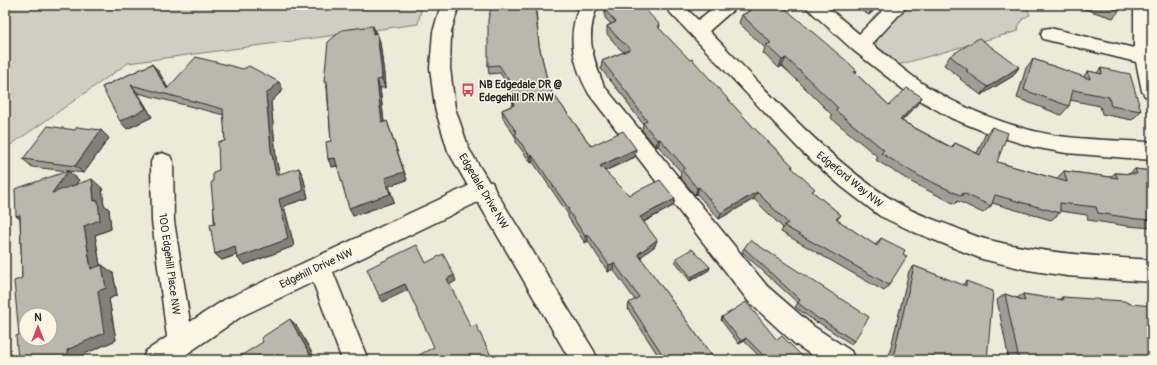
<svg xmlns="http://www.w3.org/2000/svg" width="1157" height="365" font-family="Pangolin,sans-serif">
<rect width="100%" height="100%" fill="#efe9da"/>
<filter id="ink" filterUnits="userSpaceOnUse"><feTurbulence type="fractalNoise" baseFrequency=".025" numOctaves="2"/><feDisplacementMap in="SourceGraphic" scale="8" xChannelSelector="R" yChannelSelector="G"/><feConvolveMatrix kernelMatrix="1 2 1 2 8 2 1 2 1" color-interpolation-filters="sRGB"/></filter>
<g filter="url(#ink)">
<g fill="#d2cdc0" stroke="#7e7c76">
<path d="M 5,5 L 422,5 L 418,24 L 128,63 L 5,149 Z"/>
<path d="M 908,5 L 1026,5 L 1030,15 C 1021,19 1019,22 1018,31 L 898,65 L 880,54 L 875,46 L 878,38 Z"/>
</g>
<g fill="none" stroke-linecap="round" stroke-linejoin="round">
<g stroke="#2b2b2b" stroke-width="3">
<g id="minor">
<path d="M 441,5 L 459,5 L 451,32 L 450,68 L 455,108 L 469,149 L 489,182 L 492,182 L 495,190 L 594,351 L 598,360 L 570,360 L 478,202 L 333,272 L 368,360 L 342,360 L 313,282 L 242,316 L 178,360 L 142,360 L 146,351 L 167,337 L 152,221 L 151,162 L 154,156 L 162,153 L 170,156 L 173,162 L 174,221 L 190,322 L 224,300 L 468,186 L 448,151 L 435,108 L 430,68 L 433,32 Z"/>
<path d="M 580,5 L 598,5 C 585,36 592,56 604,86 L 767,286 L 813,326 L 851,351 L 855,360 L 819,360 L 795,344 L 749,302 L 589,94 C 573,65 566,36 580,5 Z"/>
<path d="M 663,5 L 683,5 L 698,20 L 717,5 L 737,5 L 734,9 L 709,31 C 765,88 827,160 896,202 C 912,212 932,219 951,226 C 962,230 973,236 985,239 C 1039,253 1096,256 1152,260 L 1152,282 L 1067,276 L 1028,270 L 982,259 L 914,232 L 880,216 L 842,187 L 801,151 Z"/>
<path d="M 805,5 L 825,5 L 859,34 L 888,5 L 908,5 L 872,44 C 889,57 905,71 922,83 C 961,109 1021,132 1067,137 C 1095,140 1124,141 1152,142 L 1152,160 L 1066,153 L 1033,147 L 988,133 L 951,118 L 909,94 L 853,50 L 808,9 Z"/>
<path d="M 1134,5 L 1152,5 L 1152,98 L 1145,96 L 1142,91 L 1136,62 L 1043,39 L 1041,34 L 1043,29 L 1050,28 L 1134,48 Z"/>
</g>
</g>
<use href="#minor" fill="#fcf5e5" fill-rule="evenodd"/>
</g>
<g fill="#a29d94" stroke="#2b2b2b">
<path d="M 492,5 L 543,5 L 542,9 L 536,9 L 539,45 L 549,88 L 591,146 L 635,157 L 605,171 L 629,195 L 675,199 L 673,206 L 644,222 L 655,246 L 640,257 L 715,360 L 661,360 L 628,309 L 629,303 L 635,300 L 613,269 L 608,272 L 588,241 L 585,243 L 568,217 L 568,214 L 533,162 L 531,163 L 516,142 L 516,138 L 503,118 L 502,110 L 513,105 L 511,90 L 500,73 L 489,74 L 488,66 Z"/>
<path d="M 851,5 L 880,5 L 869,15 Z"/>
<path d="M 1071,5 L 1121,5 L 1120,10 L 1113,18 Z"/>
<path d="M 749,7 L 857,71 L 856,74 L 889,105 L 922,97 L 917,105 L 902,121 L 951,147 L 955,143 L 977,153 L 985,135 L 992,127 L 997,162 L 1056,179 L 1064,171 L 1110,177 L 1115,173 L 1129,174 L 1135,169 L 1152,171 L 1152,228 L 1127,226 L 1088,220 L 1087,215 L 1060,211 L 1060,213 L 1051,220 L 992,203 L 991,206 L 983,213 L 958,201 L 955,204 L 913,183 L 876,160 L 878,157 L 831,118 L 832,115 L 797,80 L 782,66 L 779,68 L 763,53 L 765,48 L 739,23 L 742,15 L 748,12 Z"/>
<path d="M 605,10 L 660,25 L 659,29 L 754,128 L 793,166 L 792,168 L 813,192 L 841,215 L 837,220 L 875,245 L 881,238 L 889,285 L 884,291 L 781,232 L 783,228 L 754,199 L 719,219 L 697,194 L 695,195 L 680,177 L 681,172 L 658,146 L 656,147 L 642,130 L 643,124 L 627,103 L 627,101 L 601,69 L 602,61 L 624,52 L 619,48 L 607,34 L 607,26 L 611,24 L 605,18 Z"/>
<path d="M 373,26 L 376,34 L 377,33 L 380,42 L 384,75 L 385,88 L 380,88 L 384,122 L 390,130 L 407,180 L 389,186 L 394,202 L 353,216 L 349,208 L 338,166 L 332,167 L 328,159 L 331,141 L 327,88 L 324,81 Z"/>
<path d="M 950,56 L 1019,67 L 1013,76 L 981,95 L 960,79 L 961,78 L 944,65 Z"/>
<path d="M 1033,59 L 1083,77 L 1088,71 L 1097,73 L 1101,68 L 1141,111 L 1132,120 L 1102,114 L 1100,106 L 1070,100 L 1069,106 L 1061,115 L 1017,98 L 1026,68 Z"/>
<path d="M 152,64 L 159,72 L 168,88 L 283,90 L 271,102 L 276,158 L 279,174 L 303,176 L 308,198 L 284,206 L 294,246 L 244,265 L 237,255 L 222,260 L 215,254 L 213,182 L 219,170 L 225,141 L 224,115 L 138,93 L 152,117 L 127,129 L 102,87 Z"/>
<path d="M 75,130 L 101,130 L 109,138 L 84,173 L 68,171 L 79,180 L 76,184 L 102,188 L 104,205 L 109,209 L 111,229 L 95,235 L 100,265 L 102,265 L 113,273 L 117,295 L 109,299 L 116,340 L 80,356 L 80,360 L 18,360 L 22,278 L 20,219 L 16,216 L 68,171 L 32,167 L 23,159 Z"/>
<path d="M 744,248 L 854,341 L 851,344 L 818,322 L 817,323 L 795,307 L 798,303 L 742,252 Z"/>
<path d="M 676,258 L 710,267 L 709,270 L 690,281 L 675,261 Z"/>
<path d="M 914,266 L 962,285 L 966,281 L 987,360 L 888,360 L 909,271 Z"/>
<path d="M 1005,294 L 1017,298 L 1023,294 L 1058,300 L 1062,297 L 1131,304 L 1152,360 L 1009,360 L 997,300 Z"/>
<path d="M 722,317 L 802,360 L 763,360 L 744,341 L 739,344 L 721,320 Z"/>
</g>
<g fill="#848078" stroke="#2b2b2b">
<path d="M 877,5 L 880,5 L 869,15 L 871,10 Z"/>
<path d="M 373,26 L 376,35 L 373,34 Z"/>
<path d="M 377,33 L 380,42 L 384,75 L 385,88 L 382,79 Z"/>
<path d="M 786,58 L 782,66 L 779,68 L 782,60 Z"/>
<path d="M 152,64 L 159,72 L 173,97 L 167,89 Z"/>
<path d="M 1019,67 L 1013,76 L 981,95 L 988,87 Z"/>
<path d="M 377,80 L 380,88 L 385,131 L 382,123 Z"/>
<path d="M 279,82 L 283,90 L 271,102 L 276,158 L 281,182 L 276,175 L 271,150 L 266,94 Z"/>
<path d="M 131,85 L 138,93 L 152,117 L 127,129 L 120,121 Z"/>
<path d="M 922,97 L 917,105 L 895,128 L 900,120 Z"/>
<path d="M 387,121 L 407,180 L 389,186 L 394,202 L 353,216 L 349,208 L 385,178 Z"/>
<path d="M 101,130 L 109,138 L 84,173 L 75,166 Z"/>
<path d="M 660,139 L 658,146 L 656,147 L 657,140 Z"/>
<path d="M 636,149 L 635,157 L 600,173 L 600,166 Z"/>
<path d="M 532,155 L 533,162 L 531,163 L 530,156 Z"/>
<path d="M 335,158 L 339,165 L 332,167 L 328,159 Z"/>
<path d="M 299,168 L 303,176 L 308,198 L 284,206 L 294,246 L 244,265 L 237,258 L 279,199 Z"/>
<path d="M 68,171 L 79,180 L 63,202 L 52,193 Z"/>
<path d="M 92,179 L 102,188 L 104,205 L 109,209 L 111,229 L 95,235 L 102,277 L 91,269 L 84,226 L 94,201 Z"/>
<path d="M 699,187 L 697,194 L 695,195 L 697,188 Z"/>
<path d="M 757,192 L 754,199 L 719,219 L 721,213 Z"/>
<path d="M 675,199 L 673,206 L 639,224 L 640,217 Z"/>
<path d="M 20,215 L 28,225 L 16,216 Z"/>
<path d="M 588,234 L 588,241 L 585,243 L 585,236 Z"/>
<path d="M 657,240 L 655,246 L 637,260 L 638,254 Z"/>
<path d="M 235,246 L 241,253 L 222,260 L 215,254 Z"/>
<path d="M 614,263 L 613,269 L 608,272 L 609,265 Z"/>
<path d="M 102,265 L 113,273 L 117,295 L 109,299 L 116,340 L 80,356 L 80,360 L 68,360 L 67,350 Z"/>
<path d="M 710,267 L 709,270 L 690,281 L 691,277 Z"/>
<path d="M 454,275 L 456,281 L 449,285 L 447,279 Z"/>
<path d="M 405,284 L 408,290 L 383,302 L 379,296 Z"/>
<path d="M 290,319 L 297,326 L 316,360 L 313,360 Z"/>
<path d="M 746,338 L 744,341 L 739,344 L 741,341 Z"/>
</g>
<g fill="#bcb7ac" stroke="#2b2b2b" fill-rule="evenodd">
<path d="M 492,5 L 535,5 L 539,45 L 549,88 L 591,146 L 623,131 L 636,149 L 600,166 L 629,195 L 660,180 L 675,199 L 640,217 L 657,240 L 638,254 L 715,360 L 666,360 L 629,303 L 639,297 L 614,263 L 609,265 L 588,234 L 585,236 L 568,210 L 569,209 L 532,155 L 530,156 L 515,134 L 517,133 L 502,110 L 514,105 L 510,82 L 499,65 L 488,66 L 488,19 Z"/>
<path d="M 618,5 L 641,5 L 660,25 L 657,26 L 690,60 L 692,59 L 754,128 L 793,166 L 791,167 L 815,189 L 812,191 L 841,215 L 836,219 L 877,246 L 881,238 L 905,250 L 903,254 L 907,256 L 889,285 L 784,226 L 788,223 L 757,192 L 721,213 L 699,187 L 697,188 L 682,170 L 685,168 L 660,139 L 657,140 L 643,123 L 647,121 L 628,95 L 629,95 L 602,61 L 631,49 L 620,40 L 607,26 L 616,22 L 605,10 Z"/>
<path d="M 755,5 L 781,5 L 850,64 L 857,71 L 854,72 L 889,105 L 907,88 L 922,97 L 900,120 L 952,148 L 955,143 L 980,155 L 992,127 L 1008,133 L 997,162 L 1067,182 L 1064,171 L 1118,178 L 1115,173 L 1137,174 L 1135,169 L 1152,171 L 1152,220 L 1137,219 L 1098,213 L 1096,207 L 1060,203 L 1060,213 L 995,195 L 991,206 L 963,193 L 962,196 L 919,176 L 881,153 L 884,150 L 835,110 L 838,108 L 801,72 L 786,58 L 782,60 L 766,45 L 771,43 L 742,15 L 752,10 L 749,7 Z"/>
<path d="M 861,5 L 877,5 L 871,10 Z"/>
<path d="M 1106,5 L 1121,5 L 1120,10 Z"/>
<path d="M 373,26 L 373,34 L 377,33 L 381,66 L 382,79 L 377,80 L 382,123 L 387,121 L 404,172 L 385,178 L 390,194 L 349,208 L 335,158 L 328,159 L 326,142 L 331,141 L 327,81 L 324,81 L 328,42 L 342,30 Z"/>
<path d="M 979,38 L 1019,67 L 988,87 L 966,71 L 968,70 L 950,56 Z"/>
<path d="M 196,57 L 243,69 L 249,66 L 279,82 L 266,94 L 271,150 L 276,175 L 299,168 L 303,191 L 279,199 L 288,239 L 237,258 L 235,246 L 215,254 L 210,225 L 215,224 L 211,183 L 213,182 L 213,172 L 219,170 L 218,142 L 225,141 L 223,109 L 131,85 L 146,109 L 120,121 L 102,87 L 152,64 L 167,89 Z"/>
<path d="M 1033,59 L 1090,79 L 1088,71 L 1102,74 L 1101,68 L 1130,74 L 1141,111 L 1111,106 L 1109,97 L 1073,90 L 1069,106 L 1024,90 Z"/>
<path d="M 48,126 L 75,130 L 77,127 L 101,130 L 75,166 L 23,159 Z"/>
<path d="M 68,171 L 52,193 L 92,179 L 94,201 L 98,200 L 100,220 L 84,226 L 91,269 L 102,265 L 106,288 L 98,291 L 104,333 L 67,350 L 68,360 L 18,360 L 16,336 L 19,335 L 14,281 L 22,278 L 20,215 L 16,216 L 15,189 ZM 26,315 L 50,315 L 50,339 L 26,339 Z"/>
<path d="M 750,240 L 869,317 L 854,341 L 821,319 L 820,320 L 798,303 L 800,300 L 744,248 Z"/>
<path d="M 417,245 L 426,263 L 443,254 L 454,275 L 447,279 L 471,327 L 476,325 L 493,360 L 410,360 L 434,347 L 405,284 L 379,296 L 367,269 Z"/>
<path d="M 692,249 L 710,267 L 691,277 L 676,258 Z"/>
<path d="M 914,266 L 966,286 L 966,281 L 993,291 L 987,360 L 901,360 L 893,357 Z"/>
<path d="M 1005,294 L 1025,301 L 1023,294 L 1063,300 L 1062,297 L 1124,301 L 1131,304 L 1152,306 L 1152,360 L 1019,360 Z"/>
<path d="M 746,302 L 777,340 L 782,336 L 804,358 L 802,360 L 768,360 L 746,338 L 741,341 L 722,317 Z"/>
<path d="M 290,319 L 313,360 L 234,360 L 263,342 L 261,338 Z"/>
</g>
</g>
<defs>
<g id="bus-bare" transform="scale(1.08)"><path d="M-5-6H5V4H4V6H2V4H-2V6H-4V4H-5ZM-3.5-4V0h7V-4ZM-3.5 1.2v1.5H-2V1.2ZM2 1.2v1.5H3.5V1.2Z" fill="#d1495b" stroke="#fcf5e5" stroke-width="2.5" paint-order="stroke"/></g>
</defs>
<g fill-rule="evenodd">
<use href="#bus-bare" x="468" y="90"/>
</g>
<g text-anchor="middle" stroke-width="3" stroke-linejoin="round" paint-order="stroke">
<g font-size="11" font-weight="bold" fill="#2b2b2b" stroke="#fcf5e5" text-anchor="start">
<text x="479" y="88">NB Edgedale DR @<tspan x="479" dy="13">Edegehill DR NW</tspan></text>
</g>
<g font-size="11" fill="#2b2b2b" stroke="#fcf5e5">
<text transform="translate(850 179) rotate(39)" y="4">Edgeford Way NW</text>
<text transform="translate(484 191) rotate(59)" y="4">Edgedale Drive NW</text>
<text transform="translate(170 264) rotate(82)" y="4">100 Edgehill Place NW</text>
<text transform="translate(316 268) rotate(-25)" y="4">Edgehill Drive NW</text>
</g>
</g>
<rect width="1157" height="365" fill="none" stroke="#fcf5e5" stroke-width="20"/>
<rect x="10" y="10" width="1137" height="345" fill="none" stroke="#2b2b2b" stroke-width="1.5" filter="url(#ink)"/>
<g transform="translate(38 327)"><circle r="19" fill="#fcf5e5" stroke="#a8a49b"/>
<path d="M0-3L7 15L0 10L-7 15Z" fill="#d1495b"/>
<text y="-6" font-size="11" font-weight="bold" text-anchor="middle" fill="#2b2b2b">N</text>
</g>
</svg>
